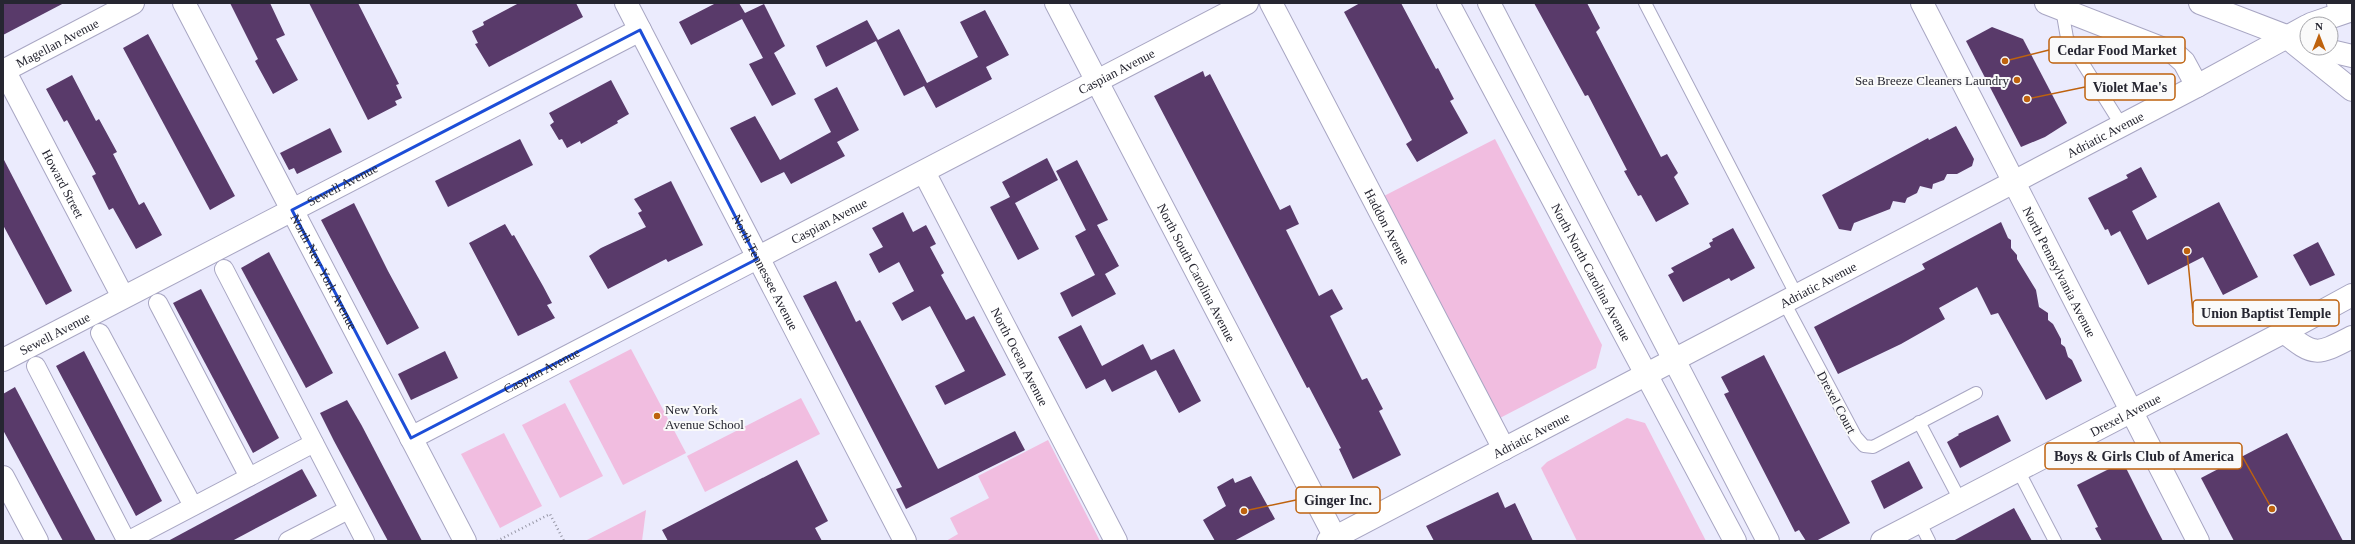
<svg xmlns="http://www.w3.org/2000/svg" width="2355" height="544" font-family="'Times New Roman',serif">
<rect width="100%" height="100%" fill="#ebebfd"/>
<g fill="#f1bde0">
<path d="M 1495,139 L 1602,345 L 1596,368 L 1498,419 L 1382,197 Z"/>
<path d="M 631,349 L 686,453 L 623,485 L 569,381 Z"/>
<path d="M 801,398 L 820,434 L 705,492 L 687,456 Z"/>
<path d="M 565,403 L 603,476 L 560,498 L 522,425 Z"/>
<path d="M 1627,418 L 1645,423 L 1706,541 L 1577,541 L 1541,468 L 1547,462 Z"/>
<path d="M 504,433 L 542,506 L 500,528 L 461,454 Z"/>
<path d="M 1048,440 L 1100,541 L 946,541 L 958,534 L 950,518 L 989,498 L 978,476 Z"/>
<path d="M 646,510 L 642,541 L 585,541 Z"/>
</g>
<g fill="#593a6a">
<path d="M 3,3 L 64,3 L 3,35 Z"/>
<path d="M 230,3 L 270,3 L 285,35 L 276,39 L 298,80 L 273,94 L 255,61 L 258,59 Z"/>
<path d="M 309,3 L 358,3 L 399,84 L 396,85 L 402,98 L 395,101 L 397,105 L 368,120 Z"/>
<path d="M 519,3 L 576,3 L 583,17 L 489,67 L 475,44 L 478,43 L 472,31 L 484,25 L 483,22 Z"/>
<path d="M 716,3 L 739,3 L 745,13 L 764,4 L 785,46 L 774,53 L 796,94 L 772,106 L 749,64 L 763,58 L 742,19 L 691,45 L 679,22 Z"/>
<path d="M 1360,3 L 1401,3 L 1436,69 L 1438,68 L 1454,99 L 1450,101 L 1468,133 L 1417,162 L 1406,144 L 1412,140 L 1344,12 Z"/>
<path d="M 1534,3 L 1587,3 L 1600,28 L 1596,32 L 1661,157 L 1667,154 L 1678,173 L 1674,177 L 1689,204 L 1656,222 L 1641,195 L 1638,196 L 1624,171 L 1627,170 L 1588,95 L 1585,96 Z"/>
<path d="M 985,10 L 1009,55 L 986,67 L 992,79 L 936,108 L 924,86 L 904,96 L 876,41 L 826,67 L 816,46 L 867,20 L 878,40 L 899,29 L 927,83 L 978,57 L 960,22 Z"/>
<path d="M 1992,27 L 2023,39 L 2067,123 L 2045,137 L 2021,147 L 1966,41 Z"/>
<path d="M 148,34 L 235,196 L 210,210 L 123,48 Z"/>
<path d="M 1203,71 L 1205,77 L 1210,74 L 1280,210 L 1290,205 L 1299,224 L 1286,230 L 1319,296 L 1332,289 L 1343,309 L 1330,316 L 1362,380 L 1367,378 L 1383,409 L 1379,411 L 1401,455 L 1353,479 L 1339,449 L 1341,448 L 1309,387 L 1307,388 L 1154,96 Z"/>
<path d="M 72,75 L 96,121 L 99,119 L 117,152 L 113,154 L 139,205 L 144,202 L 162,235 L 136,249 L 113,208 L 109,210 L 92,176 L 96,174 L 67,120 L 64,122 L 46,89 Z"/>
<path d="M 611,80 L 629,114 L 617,121 L 618,123 L 581,144 L 580,141 L 567,148 L 562,139 L 559,140 L 550,125 L 554,122 L 549,113 Z"/>
<path d="M 837,87 L 859,130 L 837,142 L 845,156 L 791,184 L 784,172 L 761,183 L 730,128 L 755,116 L 780,160 L 831,132 L 814,99 Z"/>
<path d="M 1956,126 L 1974,159 L 1972,166 L 1957,174 L 1947,174 L 1944,180 L 1933,184 L 1932,189 L 1920,186 L 1917,193 L 1907,198 L 1905,203 L 1893,201 L 1890,209 L 1854,223 L 1851,231 L 1839,229 L 1822,195 L 1928,138 L 1929,140 Z"/>
<path d="M 330,128 L 342,152 L 297,174 L 294,168 L 289,170 L 280,153 Z"/>
<path d="M 520,139 L 533,165 L 448,207 L 435,181 Z"/>
<path d="M 3,158 L 72,291 L 46,305 L 3,225 Z"/>
<path d="M 1047,158 L 1058,180 L 1015,203 L 1039,249 L 1018,260 L 990,207 L 1010,197 L 1002,182 Z"/>
<path d="M 1077,160 L 1108,220 L 1097,225 L 1119,266 L 1105,274 L 1116,294 L 1072,317 L 1060,293 L 1095,275 L 1075,236 L 1086,230 L 1056,171 Z"/>
<path d="M 2141,167 L 2157,197 L 2132,211 L 2147,240 L 2219,202 L 2258,277 L 2223,295 L 2203,257 L 2148,285 L 2120,231 L 2111,236 L 2108,229 L 2105,230 L 2088,198 L 2128,178 L 2126,175 Z"/>
<path d="M 671,181 L 703,245 L 668,262 L 666,259 L 608,289 L 589,256 L 601,248 L 646,227 L 638,213 L 642,211 L 634,199 Z"/>
<path d="M 354,203 L 388,271 L 419,328 L 387,345 L 321,220 Z"/>
<path d="M 903,212 L 913,232 L 926,225 L 936,244 L 930,247 L 944,273 L 941,275 L 966,320 L 974,316 L 1006,375 L 945,405 L 935,386 L 965,371 L 930,306 L 902,321 L 892,303 L 914,291 L 899,262 L 879,273 L 869,254 L 883,247 L 872,228 Z"/>
<path d="M 2001,222 L 2008,238 L 2011,240 L 2011,248 L 2017,255 L 2017,259 L 2036,290 L 2039,307 L 2048,313 L 2048,320 L 2053,324 L 2061,339 L 2061,344 L 2065,347 L 2068,357 L 2072,360 L 2082,381 L 2046,400 L 1998,313 L 1991,315 L 1977,287 L 1939,308 L 1945,319 L 1901,344 L 1838,374 L 1814,327 L 1925,269 L 1922,264 Z"/>
<path d="M 505,224 L 512,236 L 514,235 L 543,286 L 552,303 L 547,305 L 555,318 L 518,336 L 469,243 Z"/>
<path d="M 1733,228 L 1755,268 L 1731,281 L 1729,278 L 1683,302 L 1668,275 L 1674,272 L 1671,268 L 1711,247 L 1709,243 L 1713,241 L 1712,239 Z"/>
<path d="M 2318,242 L 2335,275 L 2310,286 L 2293,255 Z"/>
<path d="M 269,252 L 333,373 L 306,388 L 241,268 Z"/>
<path d="M 836,281 L 856,322 L 860,320 L 938,469 L 1015,431 L 1025,450 L 906,509 L 896,489 L 902,487 L 803,296 Z"/>
<path d="M 201,289 L 279,438 L 253,453 L 173,303 Z"/>
<path d="M 1081,325 L 1102,366 L 1143,344 L 1151,360 L 1174,349 L 1201,401 L 1179,413 L 1156,370 L 1112,392 L 1105,379 L 1086,389 L 1058,337 Z"/>
<path d="M 84,351 L 162,501 L 136,516 L 56,366 Z"/>
<path d="M 445,351 L 458,378 L 411,400 L 398,374 Z"/>
<path d="M 1764,355 L 1850,523 L 1816,541 L 1806,541 L 1799,530 L 1795,532 L 1724,394 L 1729,392 L 1721,377 Z"/>
<path d="M 15,387 L 96,541 L 63,541 L 3,430 L 3,394 Z"/>
<path d="M 347,400 L 362,426 L 422,541 L 388,541 L 334,441 L 320,413 Z"/>
<path d="M 1998,415 L 2011,441 L 1960,468 L 1947,442 L 1959,435 L 1958,434 Z"/>
<path d="M 2287,433 L 2343,541 L 2234,541 L 2201,478 Z"/>
<path d="M 797,460 L 828,521 L 815,528 L 822,541 L 668,541 L 662,530 Z"/>
<path d="M 1909,461 L 1923,488 L 1884,509 L 1871,481 Z"/>
<path d="M 2123,462 L 2147,510 L 2163,541 L 2102,541 L 2095,528 L 2098,527 L 2077,485 Z"/>
<path d="M 302,469 L 317,496 L 232,541 L 168,541 Z"/>
<path d="M 1251,476 L 1275,519 L 1234,541 L 1215,541 L 1203,520 L 1226,506 L 1217,487 L 1233,478 L 1235,483 Z"/>
<path d="M 1498,492 L 1505,508 L 1515,503 L 1533,541 L 1434,541 L 1426,526 Z"/>
<path d="M 2014,508 L 2032,541 L 1953,541 Z"/>
</g>
<g fill="none" stroke-linecap="round" stroke-linejoin="round">
<g stroke="#a8a6c3" stroke-width="14">
<g id="service">
<path d="M 1645,3 L 1797,296"/>
<path d="M 2062,9 L 2067,38 L 2122,126"/>
<path d="M 1784,302 L 1856,437 L 1864,446 L 1873,447 L 1976,393"/>
<path d="M 1919,422 L 1960,500"/>
<path d="M 2018,470 L 2055,541"/>
<path d="M 1919,521 L 1929,541"/>
</g>
</g>
<g stroke="#a8a6c3" stroke-width="20">
<g id="pedestrian">
<path d="M 224,269 L 365,541"/>
<path d="M 158,303 L 249,477"/>
<path d="M 100,333 L 193,506"/>
<path d="M 36,366 L 126,540 L 133,538 L 135,541"/>
<path d="M 133,538 L 314,443"/>
<path d="M 288,541 L 348,510"/>
</g>
</g>
<g stroke="#a8a6c3" stroke-width="24">
<g id="minor">
<path id="s1" d="M 1056,3 L 1337,541"/>
<path id="s2" d="M 1271,3 L 1504,449"/>
<path id="s3" d="M 1922,3 L 2198,541"/>
<path d="M 2046,3 L 2174,53 L 2184,62 L 2197,86"/>
<path d="M 2311,24 L 2352,10"/>
<path id="s4" d="M 4,70 L 123,297"/>
<path id="s5" d="M 3,71 L 133,3"/>
<path id="s6" d="M 924,172 L 1116,541"/>
<path d="M 2284,332 C 2315,357 2317,355 2352,337"/>
<path id="s7" d="M 3,360 L 640,30"/>
<path id="s8" d="M 411,438 L 1247,3"/>
<path id="s9" d="M 1328,541 L 2197,86 L 2307,26"/>
<path id="s10" d="M 1882,541 L 2284,332 L 2352,295"/>
</g>
</g>
<g stroke="#a8a6c3" stroke-width="24">
<g id="tertiary">
<path id="s11" d="M 184,3 L 465,541"/>
<path id="s12" d="M 626,3 L 905,541"/>
<path id="s13" d="M 1448,3 L 1735,541"/>
<path d="M 1489,3 L 1768,541"/>
<path d="M 3,477 L 37,541"/>
</g>
</g>
<g stroke="#a8a6c3" stroke-width="24">
<g id="trunk">
<path d="M 2200,3 L 2307,44"/>
<path d="M 2338,3 L 2352,7"/>
<path d="M 2290,40 L 2352,90"/>
<path d="M 2318,48 L 2352,56"/>
</g>
</g>
<path stroke="#9696a5" stroke-width="2.5" stroke-dasharray="1 3" stroke-linecap="butt" d="M 497,541 L 550,514 L 564,541"/>
<use href="#service" stroke="#fff" stroke-width="12"/>
<use href="#pedestrian" stroke="#fff" stroke-width="18"/>
<use href="#minor" stroke="#fff" stroke-width="22"/>
<use href="#tertiary" stroke="#fff" stroke-width="22"/>
<use href="#trunk" stroke="#fff" stroke-width="22"/>
</g>
<path fill="none" stroke="#1d4ed8" stroke-width="3" stroke-linejoin="round" d="M 640,30 L 757,259 L 411,438 L 292,210 Z"/>
<g fill="#be620e" stroke="#fafafa" stroke-width="1.5">
<circle cx="2017" cy="80" r="4"/>
<circle cx="657" cy="416" r="4"/>
</g>
<g text-anchor="middle" stroke-width="4" stroke-linejoin="round" paint-order="stroke">
<g font-size="13" fill="#262631" stroke="#fafafa">
<text dy="5" stroke="none"><textPath href="#s5" startOffset="61">Magellan Avenue</textPath></text>
<text dy="5" stroke="none"><textPath href="#s8" startOffset="795">Caspian Avenue</textPath></text>
<text dy="5" stroke="none"><textPath href="#s9" startOffset="877">Adriatic Avenue</textPath></text>
<text dy="5" stroke="none"><textPath href="#s4" startOffset="128">Howard Street</textPath></text>
<text dy="5" stroke="none"><textPath href="#s7" startOffset="382">Sewell Avenue</textPath></text>
<text dy="5" stroke="none"><textPath href="#s8" startOffset="471">Caspian Avenue</textPath></text>
<text dy="5" stroke="none"><textPath href="#s2" startOffset="252">Haddon Avenue</textPath></text>
<text dy="5" stroke="none"><textPath href="#s11" startOffset="303">North New York Avenue</textPath></text>
<text dy="5" stroke="none"><textPath href="#s12" startOffset="303">North Tennessee Avenue</textPath></text>
<text dy="5" stroke="none"><textPath href="#s1" startOffset="304">North South Carolina Avenue</textPath></text>
<text dy="5" stroke="none"><textPath href="#s13" startOffset="305">North North Carolina Avenue</textPath></text>
<text dy="5" stroke="none"><textPath href="#s3" startOffset="302">North Pennsylvania Avenue</textPath></text>
<text dy="5" stroke="none"><textPath href="#s9" startOffset="553">Adriatic Avenue</textPath></text>
<text dy="5" stroke="none"><textPath href="#s7" startOffset="58">Sewell Avenue</textPath></text>
<text dy="5" stroke="none"><textPath href="#s6" startOffset="208">North Ocean Avenue</textPath></text>
<text dy="5" stroke="none"><textPath href="#s8" startOffset="147">Caspian Avenue</textPath></text>
<text transform="translate(1837 402) rotate(62)" y="5">Drexel Court</text>
<text dy="5" stroke="none"><textPath href="#s10" startOffset="274">Drexel Avenue</textPath></text>
<text dy="5" stroke="none"><textPath href="#s9" startOffset="229">Adriatic Avenue</textPath></text>
</g>
<g font-size="13" fill="#262631" stroke="#fafafa" text-anchor="end">
<text x="2009" y="85">Sea Breeze Cleaners Laundry</text>
<text x="665" y="414" text-anchor="start">New York<tspan x="665" dy="15">Avenue School</tspan></text>
</g>
</g>
<path fill="none" stroke="#be620e" stroke-width="1.5" d="M2005 61L2049 50M2027 99L2085 87M2187 251L2193 313M2272 509L2242 456M1244 511L1296 500"/>
<g fill="#be620e" stroke="#fafafa" stroke-width="1.5">
<circle cx="2005" cy="61" r="4"/>
<circle cx="2027" cy="99" r="4"/>
<circle cx="2187" cy="251" r="4"/>
<circle cx="2272" cy="509" r="4"/>
<circle cx="1244" cy="511" r="4"/>
</g>
<g fill="#fafafa" stroke="#be620e" stroke-width="1.5">
<rect x="2049" y="37" width="136" height="26" rx="4"/>
<rect x="2085" y="74" width="90" height="26" rx="4"/>
<rect x="2193" y="300" width="146" height="26" rx="4"/>
<rect x="2045" y="443" width="197" height="26" rx="4"/>
<rect x="1296" y="487" width="84" height="26" rx="4"/>
</g>
<g font-size="14" text-anchor="middle" font-weight="bold" fill="#262631">
<text x="2117" y="55">Cedar Food Market</text>
<text x="2130" y="92">Violet Mae's</text>
<text x="2266" y="318">Union Baptist Temple</text>
<text x="2144" y="461">Boys &amp; Girls Club of America</text>
<text x="1338" y="505">Ginger Inc.</text>
</g>
<rect width="2355" height="544" fill="none" stroke="#262631" stroke-width="8"/>
<g transform="translate(2319 36)"><circle r="19" fill="#fafafa" stroke="#a5a5aa"/>
<path d="M0-3L7 15L0 10L-7 15Z" fill="#be620e"/>
<text y="-6" font-size="11" font-weight="bold" text-anchor="middle" fill="#262631">N</text>
</g>
</svg>
